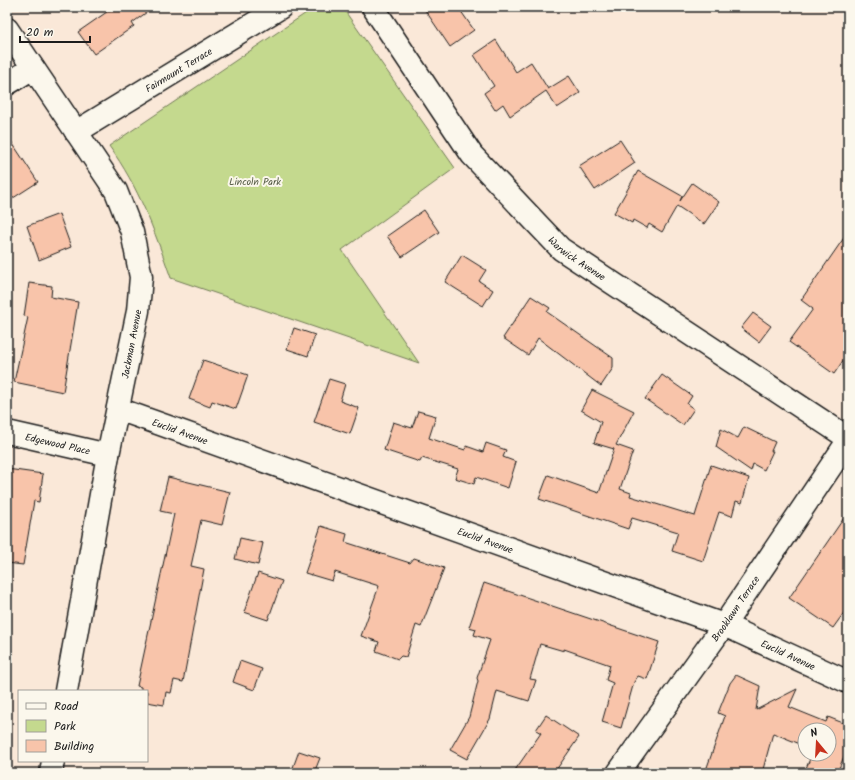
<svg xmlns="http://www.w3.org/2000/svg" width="855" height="780" font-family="Kalam,sans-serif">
<rect width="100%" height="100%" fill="#fae8d8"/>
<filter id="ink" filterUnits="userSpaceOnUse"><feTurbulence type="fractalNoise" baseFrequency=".025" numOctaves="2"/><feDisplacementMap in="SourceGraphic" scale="8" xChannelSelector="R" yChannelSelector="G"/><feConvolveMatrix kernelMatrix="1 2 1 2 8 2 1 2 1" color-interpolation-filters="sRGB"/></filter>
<g filter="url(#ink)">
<path fill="#c4d98e" stroke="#707a55" d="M 315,7 L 342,7 L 455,168 L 342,250 L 419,363 L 171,278 C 154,230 139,187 109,146 Z"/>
<g fill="#f8c4aa" stroke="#1c1c1c">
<path d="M 114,7 L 154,7 L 132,23 L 134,26 L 94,54 L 78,32 Z"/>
<path d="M 423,7 L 458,7 L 474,30 L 450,47 Z"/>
<path d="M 496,40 L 516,72 L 531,62 L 548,89 L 569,76 L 580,93 L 557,108 L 546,91 L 510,116 L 503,104 L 495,110 L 484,93 L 494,86 L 474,55 Z"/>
<path d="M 7,135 L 38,182 L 7,202 Z"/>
<path d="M 620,140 L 635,163 L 595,190 L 579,166 Z"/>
<path d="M 638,171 L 682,196 L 680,201 L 692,183 L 719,202 L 704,224 L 677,206 L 662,232 L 649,224 L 647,228 L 633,220 L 632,223 L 614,213 Z"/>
<path d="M 424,210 L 439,232 L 402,257 L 387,236 Z"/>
<path d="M 59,214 L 71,247 L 39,260 L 27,226 Z"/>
<path d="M 848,232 L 848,353 L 834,374 L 789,342 L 813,309 L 801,300 Z"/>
<path d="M 462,255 L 486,270 L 479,281 L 493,290 L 483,306 L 445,282 Z"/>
<path d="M 29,283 L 52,286 L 51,297 L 78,302 L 63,392 L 14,382 L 28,317 L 24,316 Z"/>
<path d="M 531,296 L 550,308 L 547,312 L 613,358 L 613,368 L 601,386 L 538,338 L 528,355 L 503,338 Z"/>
<path d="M 753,313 L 771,326 L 759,342 L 741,328 Z"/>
<path d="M 294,328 L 315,335 L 308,356 L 287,349 Z"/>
<path d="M 203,360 L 248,375 L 236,409 L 212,401 L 210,407 L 189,399 Z"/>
<path d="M 662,375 L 692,396 L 687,404 L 694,409 L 683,425 L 645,399 Z"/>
<path d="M 329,379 L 345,384 L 340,401 L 359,408 L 350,434 L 314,422 Z"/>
<path d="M 592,390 L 634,411 L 616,445 L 633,451 L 620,489 L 631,493 L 630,496 L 695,516 L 711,465 L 749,478 L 742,503 L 736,501 L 732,516 L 719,512 L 703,561 L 672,551 L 678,532 L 632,518 L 628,529 L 539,499 L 548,475 L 599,493 L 614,449 L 594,443 L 601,422 L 581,410 Z"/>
<path d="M 418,411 L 436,416 L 429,438 L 465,450 L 466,446 L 483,452 L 486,443 L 506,450 L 503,457 L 516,462 L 508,488 L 476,477 L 474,484 L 455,478 L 458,469 L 422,458 L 420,462 L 384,450 L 393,422 L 412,428 Z"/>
<path d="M 744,427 L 775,442 L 771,451 L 773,451 L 764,470 L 753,464 L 751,471 L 716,447 L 721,429 L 738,438 Z"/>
<path d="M 7,469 L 43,474 L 39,502 L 34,501 L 23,565 L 7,563 Z"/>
<path d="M 168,477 L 230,492 L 222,525 L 201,520 L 191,566 L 204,569 L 183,682 L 174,680 L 171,693 L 166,692 L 164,705 L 147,702 L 147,691 L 141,691 L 141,687 L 137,686 L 174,514 L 160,511 Z"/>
<path d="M 848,512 L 848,607 L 833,628 L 789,598 Z"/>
<path d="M 321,526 L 347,534 L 345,542 L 410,563 L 414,558 L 444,568 L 421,627 L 416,625 L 406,657 L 401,656 L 398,659 L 376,651 L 379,642 L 361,636 L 379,586 L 335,572 L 332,581 L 305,573 Z"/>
<path d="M 240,538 L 263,543 L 258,565 L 235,559 Z"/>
<path d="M 258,573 L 282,581 L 268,620 L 244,612 Z"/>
<path d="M 484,583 L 659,642 L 647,679 L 638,676 L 634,682 L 621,728 L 602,722 L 613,683 L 606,680 L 610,665 L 564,649 L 564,651 L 540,644 L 530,679 L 536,680 L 529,701 L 497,691 L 490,719 L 467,759 L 450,750 L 469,717 L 478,681 L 477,678 L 490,640 L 474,635 L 476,629 L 469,627 Z"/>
<path d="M 240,661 L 262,669 L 254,690 L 233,682 Z"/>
<path d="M 736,675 L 760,686 L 756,710 L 797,689 L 789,707 L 826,722 L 828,717 L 848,725 L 848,747 L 837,773 L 804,773 L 812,754 L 829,754 L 829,730 L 805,730 L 805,746 L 773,733 L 762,773 L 705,773 L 725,716 L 718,713 L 730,683 Z"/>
<path d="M 546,715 L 579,737 L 554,773 L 513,773 L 541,733 L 536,730 Z"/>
<path d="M 299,751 L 320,758 L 314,773 L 291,773 Z"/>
</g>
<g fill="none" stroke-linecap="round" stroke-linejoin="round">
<g stroke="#1c1c1c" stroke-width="25">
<g id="minor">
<path id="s1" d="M 373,7 L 472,155 L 561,249 L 848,438"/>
<path d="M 7,29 L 116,191 L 132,232 L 141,277 L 138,311 L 108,455 L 66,691"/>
<path d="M 7,84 L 33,68"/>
<path id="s2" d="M 76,132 L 281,7"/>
<path id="s3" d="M 118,409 L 724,625 L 848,682"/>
<path id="s4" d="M 7,432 L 108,455"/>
<path d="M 51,773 L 53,761"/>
<path id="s5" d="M 618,773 L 724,625 L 848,441"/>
</g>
</g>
<use href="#minor" stroke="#fbf7ec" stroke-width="22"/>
</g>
</g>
<g text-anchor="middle" stroke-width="4" stroke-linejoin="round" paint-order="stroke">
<g font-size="10" fill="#1c1c1c" stroke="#fbf7ec">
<text dy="4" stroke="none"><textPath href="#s2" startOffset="120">Fairmount Terrace</textPath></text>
<text dy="4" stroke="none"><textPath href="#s1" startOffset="326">Warwick Avenue</textPath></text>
<text transform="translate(131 344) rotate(-79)" y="4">Jackman Avenue</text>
<text dy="4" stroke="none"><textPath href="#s3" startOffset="66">Euclid Avenue</textPath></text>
<text dy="4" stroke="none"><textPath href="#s4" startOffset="52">Edgewood Place</textPath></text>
<text dy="4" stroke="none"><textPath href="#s3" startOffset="390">Euclid Avenue</textPath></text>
<text dy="4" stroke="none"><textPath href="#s5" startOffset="202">Brooklawn Terrace</textPath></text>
<text dy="4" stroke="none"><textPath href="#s3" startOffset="714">Euclid Avenue</textPath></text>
</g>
<g font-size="10" fill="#4e553e" stroke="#fbf7ec">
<text x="255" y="185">Lincoln Park</text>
</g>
</g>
<rect width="855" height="780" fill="none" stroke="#fbf7ec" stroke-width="24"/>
<rect x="12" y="12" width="831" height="756" fill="none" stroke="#1c1c1c" stroke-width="1.5" filter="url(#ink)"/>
<rect x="18" y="690" width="130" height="72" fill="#fbf7ec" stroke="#a29f99"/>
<rect x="26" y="703" width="20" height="6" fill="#fbf7ec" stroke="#a29f99"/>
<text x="54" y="710" font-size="12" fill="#1c1c1c">Road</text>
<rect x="26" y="720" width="20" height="12" fill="#c4d98e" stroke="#a29f99"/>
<text x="54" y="730" font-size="12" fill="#1c1c1c">Park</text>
<rect x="26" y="740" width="20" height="12" fill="#f8c4aa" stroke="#a29f99"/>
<text x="54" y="750" font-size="12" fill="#1c1c1c">Building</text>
<g transform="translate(817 742) rotate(342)"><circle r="19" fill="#fbf7ec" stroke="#a29f99"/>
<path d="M0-3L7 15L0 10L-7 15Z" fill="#c8321e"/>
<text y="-6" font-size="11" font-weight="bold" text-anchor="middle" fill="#1c1c1c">N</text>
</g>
<path d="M20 36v6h70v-6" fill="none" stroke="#1c1c1c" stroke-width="2"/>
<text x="26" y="36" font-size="12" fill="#1c1c1c" stroke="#fbf7ec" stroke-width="3" paint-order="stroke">20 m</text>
</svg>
